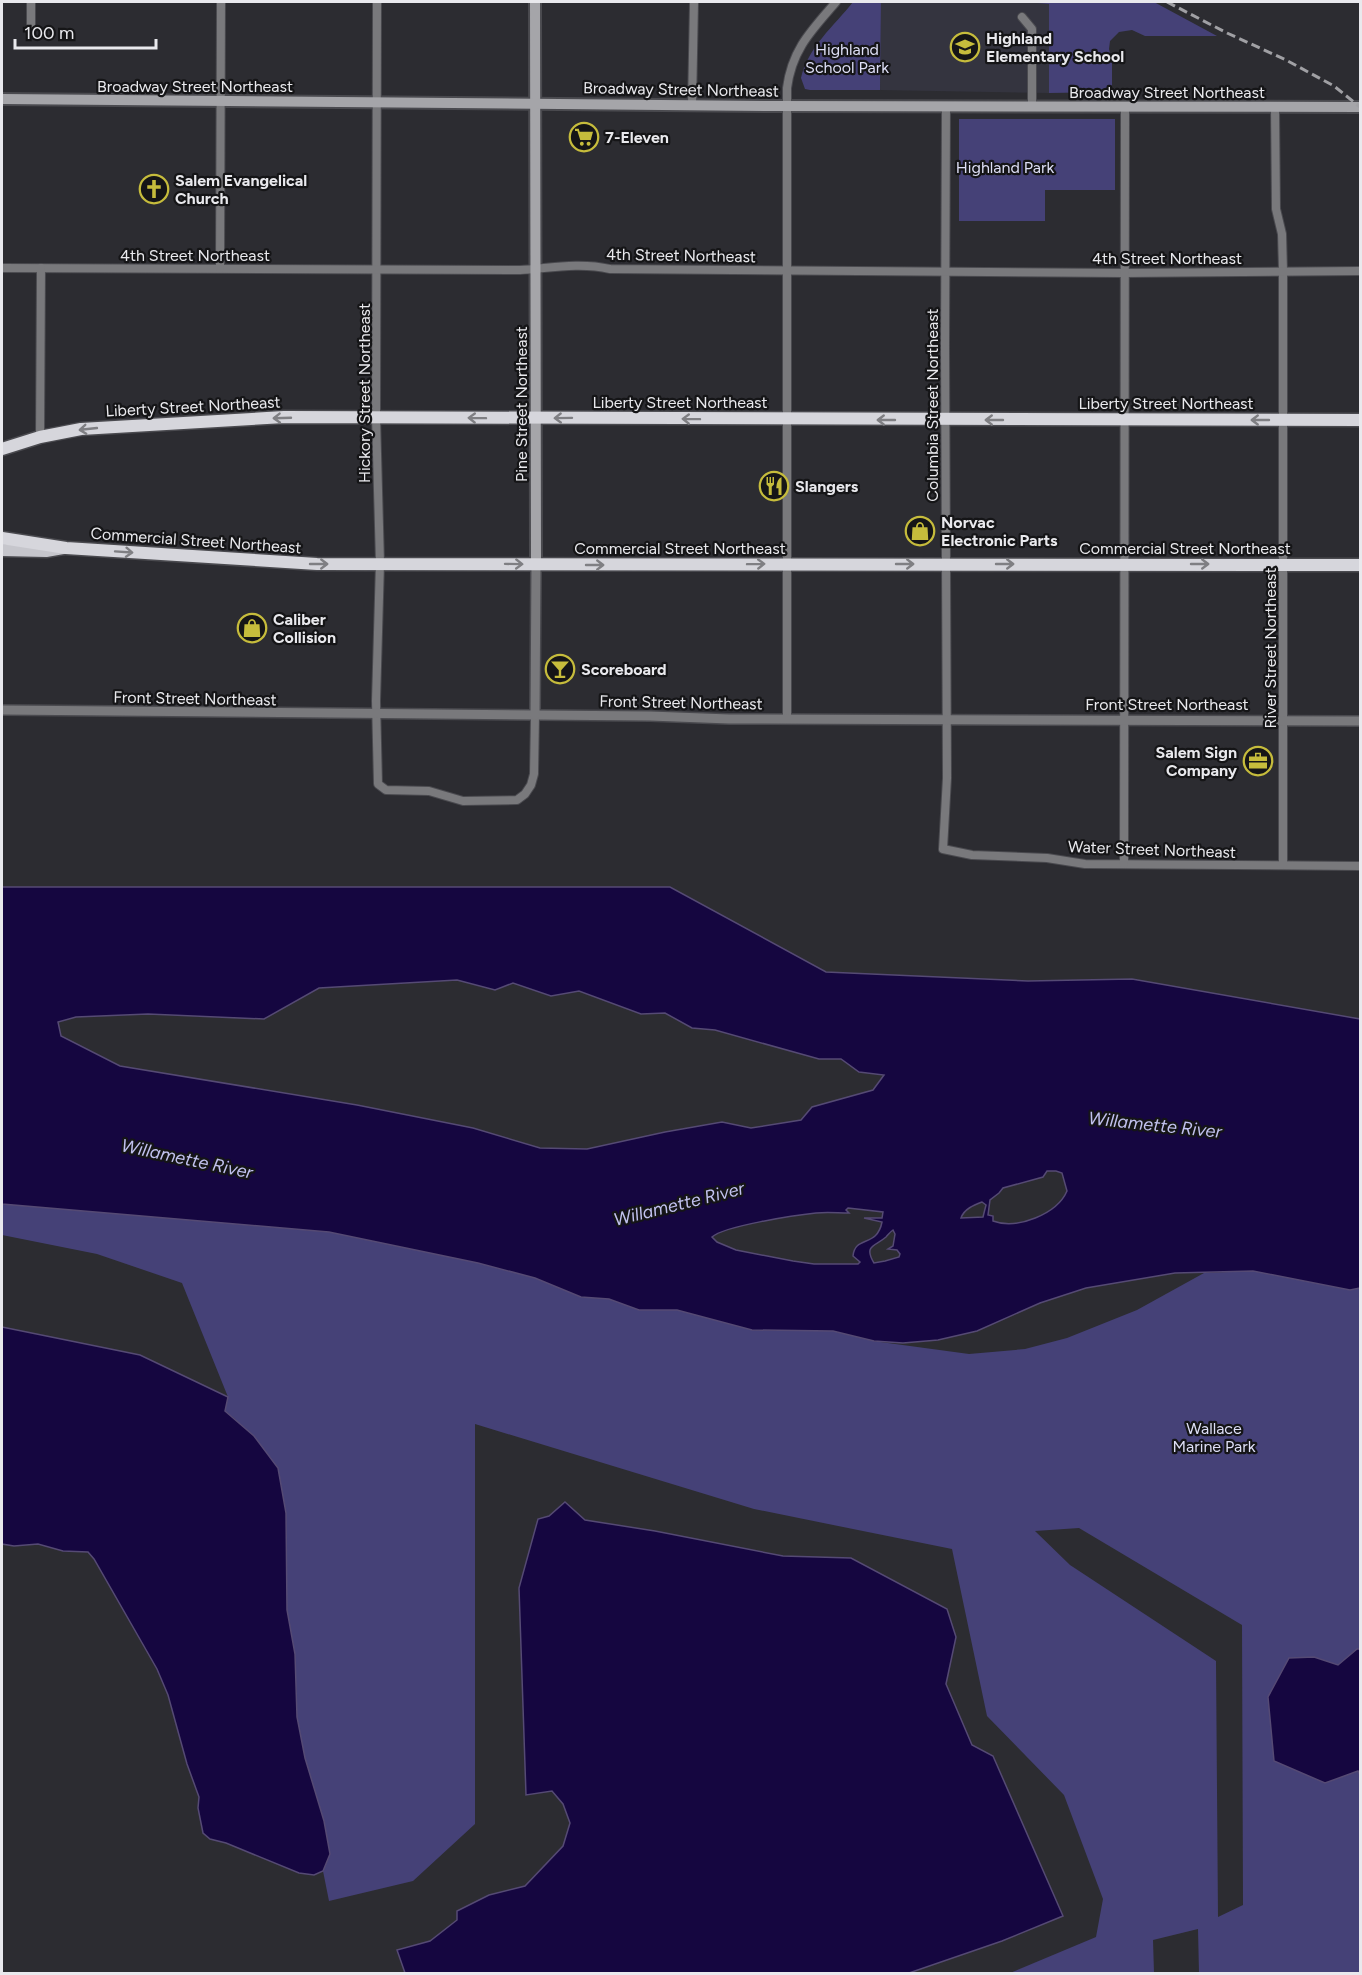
<svg xmlns="http://www.w3.org/2000/svg" width="1362" height="1975" font-family="Figtree,sans-serif">
<rect width="100%" height="100%" fill="#2c2c31"/>
<path fill="#34343f" d="M 881,2 L 1035,2 L 1038,3 L 1049,4 L 1049,93 L 880,90 Z"/>
<g fill="#454177" fill-rule="evenodd">
<path d="M 853,2 L 881,2 L 880,90 L 810,90 L 805,89 L 801,78 C 808,47 834,26 853,2 Z"/>
<path d="M 1035,2 L 1154,2 L 1217,36 L 1145,36 L 1132,30 L 1119,32 L 1110,41 L 1109,49 L 1112,61 L 1112,92 L 1049,93 L 1049,4 L 1037,3 Z"/>
<path d="M 959,119 L 1115,119 L 1115,190 L 1045,190 L 1045,221 L 959,221 Z"/>
<path d="M 2,1204 L 329,1232 L 478,1263 L 535,1278 L 581,1297 L 609,1299 L 639,1310 L 677,1310 L 752,1330 L 833,1331 L 873,1341 L 969,1354 L 1025,1349 L 1067,1338 L 1137,1310 L 1204,1273 L 1253,1271 L 1350,1290 L 1360,1288 L 1360,1973 L 1199,1973 L 1198,1929 L 1153,1940 L 1154,1973 L 1010,1973 L 1096,1937 L 1103,1899 L 1064,1795 L 987,1716 L 952,1549 L 754,1509 L 475,1424 L 475,1824 L 413,1881 L 329,1901 L 323,1871 L 330,1854 L 324,1821 L 305,1758 L 297,1717 L 295,1654 L 287,1610 L 286,1513 L 278,1468 L 234,1418 L 224,1411 L 228,1397 L 182,1283 L 97,1254 L 2,1235 ZM 1079,1528 L 1242,1625 L 1243,1905 L 1218,1917 L 1216,1661 L 1070,1565 L 1035,1531 Z"/>
</g>
<g fill="#150640" stroke="#554a74" stroke-width="1.5" fill-rule="evenodd">
<path d="M 2,887 L 670,887 L 826,972 L 1028,981 L 1132,979 L 1360,1019 L 1360,1288 L 1350,1290 L 1253,1271 L 1175,1273 L 1086,1288 L 1040,1303 L 977,1331 L 938,1340 L 903,1343 L 874,1341 L 833,1331 L 752,1330 L 677,1310 L 639,1310 L 609,1299 L 581,1297 L 535,1278 L 478,1263 L 329,1232 L 2,1204 ZM 457,980 L 495,990 L 513,983 L 551,996 L 579,991 L 641,1014 L 665,1013 L 692,1028 L 715,1030 L 819,1059 L 841,1059 L 859,1072 L 884,1075 L 873,1090 L 812,1107 L 801,1120 L 751,1128 L 722,1122 L 665,1132 L 587,1149 L 540,1148 L 473,1128 L 357,1105 L 120,1066 L 61,1036 L 58,1022 L 76,1017 L 148,1014 L 264,1019 L 319,988 ZM 1047,1171 L 1056,1171 L 1062,1173 L 1067,1191 C 1057,1214 1017,1230 993,1221 L 993,1216 L 988,1215 L 990,1200 L 999,1193 L 1003,1188 L 1043,1177 ZM 982,1202 L 986,1205 L 983,1217 L 961,1218 C 964,1209 974,1205 982,1202 ZM 848,1208 L 883,1212 L 882,1218 L 864,1218 L 882,1222 C 877,1248 855,1235 853,1256 L 860,1262 L 858,1264 L 814,1264 L 793,1261 L 736,1250 L 717,1242 L 712,1237 C 724,1226 796,1215 816,1213 C 827,1212 838,1213 849,1213 L 846,1210 ZM 893,1230 L 895,1234 L 893,1246 L 888,1249 L 897,1250 L 900,1254 L 899,1257 L 885,1261 L 874,1263 C 863,1245 876,1246 886,1237 C 888,1235 890,1232 893,1230 Z"/>
<path d="M 2,1327 L 140,1355 L 228,1397 L 225,1411 L 254,1436 L 278,1468 L 286,1513 L 287,1610 L 295,1654 L 297,1717 L 305,1758 L 324,1821 L 330,1854 L 323,1871 L 314,1875 L 299,1873 L 226,1843 L 210,1839 L 203,1833 L 198,1808 L 199,1797 L 187,1764 L 168,1695 L 157,1669 L 94,1559 L 88,1552 L 63,1551 L 38,1544 L 14,1546 L 2,1544 Z"/>
<path d="M 565,1502 L 585,1520 L 655,1531 L 783,1556 L 851,1558 L 947,1609 L 956,1637 L 946,1684 L 972,1745 L 993,1756 L 1063,1916 L 1002,1941 L 909,1973 L 405,1973 L 397,1950 L 430,1941 L 457,1920 L 457,1911 L 489,1895 L 525,1886 L 563,1846 L 570,1823 L 563,1804 L 552,1791 L 526,1795 L 519,1588 L 538,1519 L 549,1516 Z"/>
<path d="M 1357,1649 L 1360,1649 L 1360,1775 L 1358,1771 L 1325,1783 L 1274,1761 L 1268,1697 L 1289,1658 L 1314,1657 L 1338,1665 Z"/>
</g>
<g fill="none" stroke-linecap="round" stroke-linejoin="round">
<g stroke="#4a4a4f" stroke-width="10">
<g id="minor">
<path d="M 377,2 L 376,417 L 380,563 L 376,701 L 378,784 L 386,790 L 429,791 L 463,801 L 517,800 L 525,794 L 531,785 L 534,774 L 535,715"/>
<path d="M 1022,17 L 1032,29 L 1032,106"/>
<path d="M 31,27 L 31,2"/>
<path d="M 692,105 L 694,2"/>
<path d="M 946,106 L 945,346 L 947,778 L 943,849 L 972,855 L 1047,858 L 1085,864 L 1360,866"/>
<path d="M 1275,107 L 1276,209 L 1282,234 L 1283,271 L 1283,865"/>
<path d="M 2,268 L 520,270 C 550,268 580,262 610,269 L 1124,273 L 1360,271"/>
<path d="M 220,268 L 221,2"/>
<path d="M 40,437 L 41,268"/>
<path d="M 787,719 L 787,88 C 792,49 812,30 836,2"/>
<path d="M 1124,864 L 1125,106"/>
</g>
</g>
<g stroke="#4a4a4f" stroke-width="12">
<g id="tertiary">
<path d="M 2,710 L 650,716 L 729,719 L 1360,721"/>
<path d="M 535,715 L 536,565"/>
</g>
</g>
<g stroke="#4a4a4f" stroke-width="14">
<g id="secondary">
<path d="M 535,2 L 536,565"/>
<path d="M 2,99 L 773,106 L 1360,107"/>
</g>
</g>
<g stroke="#4a4a4f" stroke-width="15">
<path id="primary" d="M 2,550 L 46,551 L 63,548"/>
</g>
<g stroke="#4a4a4f" stroke-width="15">
<g id="trunk">
<path d="M 2,449 L 40,437 L 81,429 L 284,417 L 1360,420"/>
<path d="M 2,538 L 66,548 L 317,564 L 1360,565"/>
</g>
</g>
<use href="#minor" stroke="#79797c" stroke-width="8"/>
<use href="#tertiary" stroke="#79797c" stroke-width="9"/>
<use href="#secondary" stroke="#a5a5a9" stroke-width="10"/>
<use href="#primary" stroke="#c6c6cc" stroke-width="12"/>
<use href="#trunk" stroke="#d6d6dc" stroke-width="12"/>
<path stroke="#a0a0a4" stroke-width="3" stroke-dasharray="9 4.5" stroke-linecap="butt" d="M 1167,2 L 1227,33 L 1286,60 L 1334,86 L 1360,107"/>
</g>
<defs><path id="oneway-shaft" d="M-6 0H5M1.5-3L5.5 0L1.5 3" fill="none" stroke-width="1.6" stroke-linecap="round" stroke-linejoin="round" transform="scale(1.5)"/></defs>
<g stroke="#7f7f83">
<use href="#oneway-shaft" transform="translate(282 418) rotate(178)"/>
<use href="#oneway-shaft" transform="translate(477 418) rotate(-179)"/>
<use href="#oneway-shaft" transform="translate(563 418) rotate(179)"/>
<use href="#oneway-shaft" transform="translate(691 419) rotate(-179)"/>
<use href="#oneway-shaft" transform="translate(886 420) rotate(180)"/>
<use href="#oneway-shaft" transform="translate(994 420) rotate(180)"/>
<use href="#oneway-shaft" transform="translate(1260 420) rotate(-180)"/>
<use href="#oneway-shaft" transform="translate(88 429) rotate(174)"/>
<use href="#oneway-shaft" transform="translate(124 552) rotate(4)"/>
<use href="#oneway-shaft" transform="translate(319 564)"/>
<use href="#oneway-shaft" transform="translate(514 564) rotate(1)"/>
<use href="#oneway-shaft" transform="translate(756 564) rotate(-1)"/>
<use href="#oneway-shaft" transform="translate(905 564)"/>
<use href="#oneway-shaft" transform="translate(1005 564)"/>
<use href="#oneway-shaft" transform="translate(1200 564)"/>
<use href="#oneway-shaft" transform="translate(595 565)"/>
</g>
<defs>
<g id="school-ring" transform="scale(1.5)"><circle r="9.5" fill="#151517" stroke="#c6bc3c" stroke-width="1.5"/><path d="M0-5L7-2L0 1L-7-2ZM-4 1L0 2.5L4 1V4Q0 6-4 4Z" fill="#c6bc3c"/></g>
<g id="supermarket-ring" transform="scale(1.5)"><circle r="9.5" fill="#151517" stroke="#c6bc3c" stroke-width="1.5"/><path d="M-6-5.5h2.5l.6 2H6L4.5 2H-2.5L-4.4-4H-6ZM-1.5 3.2a1.3 1.3 0 1 0 .1 0ZM3 3.2a1.3 1.3 0 1 0 .1 0Z" fill="#c6bc3c"/></g>
<g id="church-ring" transform="scale(1.5)"><circle r="9.5" fill="#151517" stroke="#c6bc3c" stroke-width="1.5"/><path d="M-1.2-6h2.4v3.5h3.3v2.4h-3.3V6h-2.4V-.1h-3.3v-2.4h3.3Z" fill="#c6bc3c"/></g>
<g id="restaurant-ring" transform="scale(1.5)"><circle r="9.5" fill="#151517" stroke="#c6bc3c" stroke-width="1.5"/><path d="M-5-6h1v4h1v-4h1v4h1v-4h1v5L-1.5 .5V6h-2V.5L-5-1ZM5-6V6H3V1.5H1.5Q1.5-4 5-6Z" fill="#c6bc3c"/></g>
<g id="shop-ring" transform="scale(1.5)"><circle r="9.5" fill="#151517" stroke="#c6bc3c" stroke-width="1.5"/><path d="M-5-2.5h2.3a2.7 3.5 0 0 1 5.4 0H5L5.5 6h-11ZM-1.5-2.5h3a1.5 2.3 0 0 0-3 0Z" fill="#c6bc3c"/></g>
<g id="bar-ring" transform="scale(1.5)"><circle r="9.5" fill="#151517" stroke="#c6bc3c" stroke-width="1.5"/><path d="M-6-5H6L.8 .8V4.5H3.5V6h-7V4.5H-.8V.8Z" fill="#c6bc3c"/></g>
<g id="office-ring" transform="scale(1.5)"><circle r="9.5" fill="#151517" stroke="#c6bc3c" stroke-width="1.5"/><path d="M-6-3h4V-5.5h4V-3h4V5H-6ZM-1-4.5V-3h2v-1.5ZM-6 0V1H6V0Z" fill="#c6bc3c"/></g>
</defs>
<g fill-rule="evenodd">
<use href="#school-ring" x="965" y="47"/>
<use href="#supermarket-ring" x="584" y="137"/>
<use href="#church-ring" x="154" y="189"/>
<use href="#restaurant-ring" x="774" y="486"/>
<use href="#shop-ring" x="920" y="531"/>
<use href="#shop-ring" x="252" y="628"/>
<use href="#bar-ring" x="560" y="669"/>
<use href="#office-ring" x="1258" y="761"/>
</g>
<g text-anchor="middle" stroke-width="4.5" stroke-linejoin="round" paint-order="stroke">
<g font-size="16" font-weight="bold" fill="#e9e9ed" stroke="#151517" text-anchor="start">
<text x="986" y="44">Highland<tspan x="986" dy="18">Elementary School</tspan></text>
<text x="605" y="143">7-Eleven</text>
<text x="175" y="186">Salem Evangelical<tspan x="175" dy="18">Church</tspan></text>
<text x="795" y="492">Slangers</text>
<text x="941" y="528">Norvac<tspan x="941" dy="18">Electronic Parts</tspan></text>
<text x="273" y="625">Caliber<tspan x="273" dy="18">Collision</tspan></text>
<text x="581" y="675">Scoreboard</text>
<text x="1237" y="758" text-anchor="end">Salem Sign<tspan x="1237" dy="18">Company</tspan></text>
</g>
<g font-size="16" fill="#dedff6" stroke="#151517">
<text x="847" y="55">Highland<tspan x="847" dy="18">School Park</tspan></text>
<text x="1005" y="173">Highland Park</text>
<text x="1214" y="1434">Wallace<tspan x="1214" dy="18">Marine Park</tspan></text>
</g>
<g font-size="16" fill="#e9e9ed" stroke="#151517">
<text x="195" y="92">Broadway Street Northeast</text>
<text transform="translate(681 89) rotate(1)" y="6">Broadway Street Northeast</text>
<text x="1167" y="98">Broadway Street Northeast</text>
<text x="195" y="261">4th Street Northeast</text>
<text transform="translate(681 255) rotate(1)" y="6">4th Street Northeast</text>
<text x="1167" y="264">4th Street Northeast</text>
<text transform="translate(364 393) rotate(-90)" y="6">Hickory Street Northeast</text>
<text x="680" y="408">Liberty Street Northeast</text>
<text x="1166" y="409">Liberty Street Northeast</text>
<text transform="translate(521 404) rotate(-90)" y="6">Pine Street Northeast</text>
<text transform="translate(932 405) rotate(-90)" y="6">Columbia Street Northeast</text>
<text transform="translate(193 406) rotate(-3)" y="6">Liberty Street Northeast</text>
<text transform="translate(196 540) rotate(4)" y="6">Commercial Street Northeast</text>
<text x="680" y="554">Commercial Street Northeast</text>
<text x="1185" y="554">Commercial Street Northeast</text>
<text transform="translate(1270 648) rotate(-90)" y="6">River Street Northeast</text>
<text transform="translate(195 698) rotate(1)" y="6">Front Street Northeast</text>
<text transform="translate(681 702) rotate(1)" y="6">Front Street Northeast</text>
<text x="1167" y="710">Front Street Northeast</text>
<text transform="translate(1152 849) rotate(2)" y="6">Water Street Northeast</text>
</g>
<g font-size="18" font-style="italic" fill="#c1c1ee" stroke="#151517">
<text transform="translate(1155 1125) rotate(6)" y="6">Willamette River</text>
<text transform="translate(187 1159) rotate(12)" y="6">Willamette River</text>
<text transform="translate(679 1204) rotate(-14)" y="6">Willamette River</text>
</g>
</g>
<rect width="1362" height="1975" fill="none" stroke="#e9e9ed" stroke-width="6"/>
<path d="M15 39v9h141v-9" fill="none" stroke="#e9e9ed" stroke-width="3"/>
<text x="24" y="39" font-size="18" fill="#e9e9ed" stroke="#151517" stroke-width="4.5" paint-order="stroke">100 m</text>
</svg>
